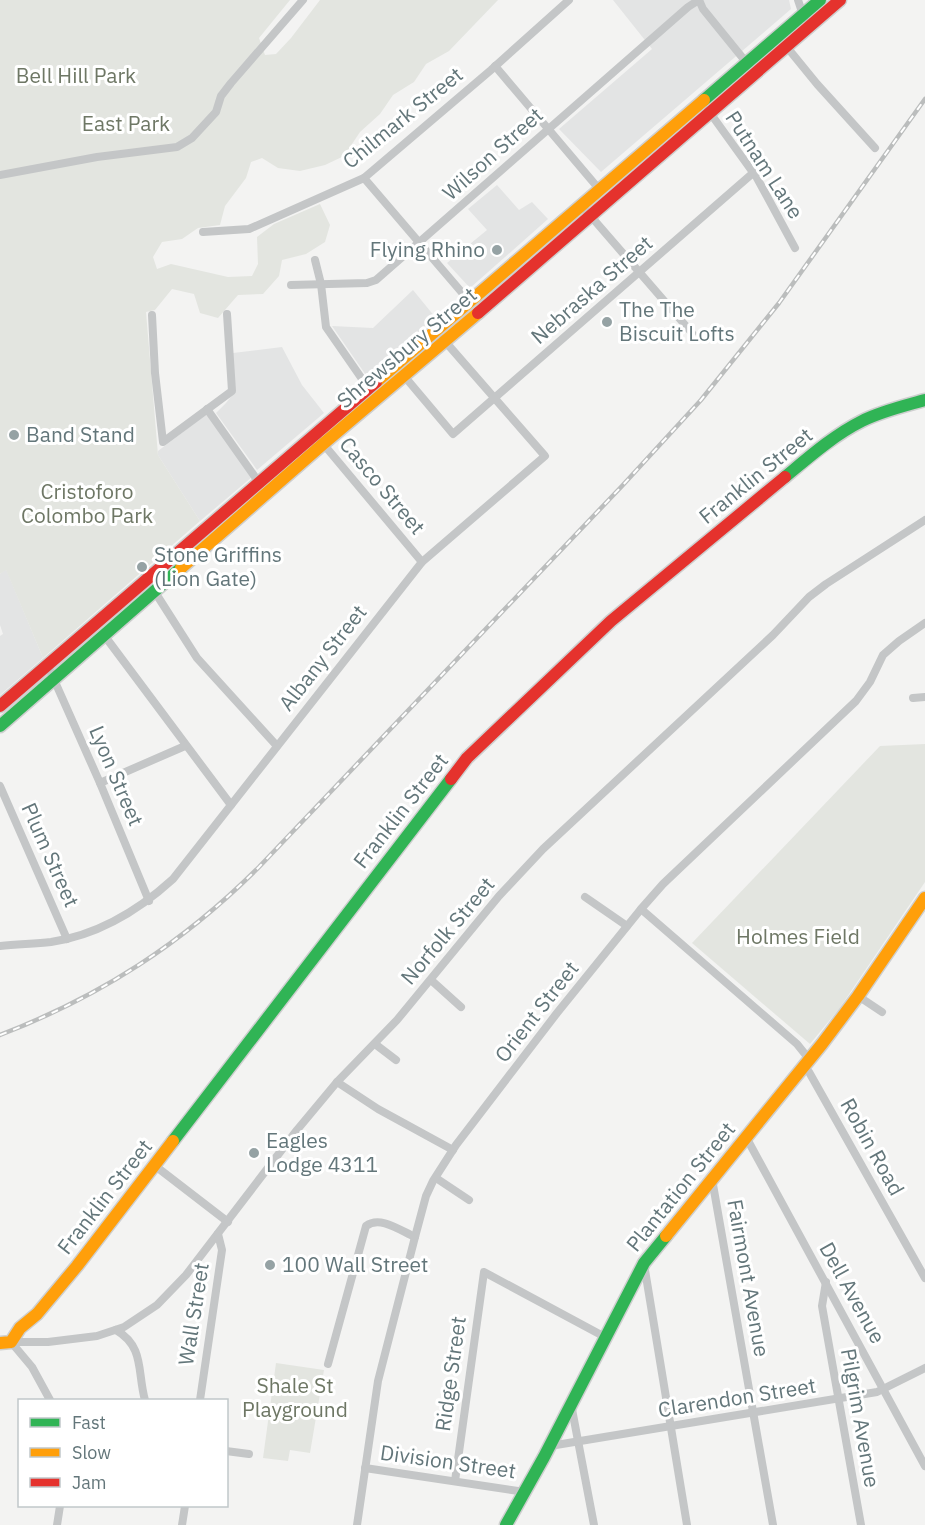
<svg xmlns="http://www.w3.org/2000/svg" width="925" height="1525" font-family="'IBM Plex Sans',sans-serif">
<rect width="100%" height="100%" fill="#f3f3f2"/>
<g fill="#e3e4e4">
<path d="M 613,0 L 789,0 L 791,9 L 601,172 L 559,129 L 652,49 Z"/>
<path d="M 497,185 L 519,210 L 532,202 L 548,219 L 470,288 L 447,263 L 487,230 L 468,209 Z"/>
<path d="M 413,290 L 435,317 L 368,378 L 332,326 L 373,328 Z"/>
<path d="M 282,347 L 302,385 L 324,413 L 257,470 L 216,413 L 226,403 L 233,394 L 233,353 Z"/>
<path d="M 208,413 L 252,477 L 200,521 L 158,455 L 158,451 Z"/>
<path d="M 6,569 L 43,658 L 0,695 L 0,636 L 3,634 L 0,625 L 0,574 Z"/>
</g>
<g fill="#e3e5e0">
<path d="M 0,0 L 290,0 L 259,38 L 265,55 L 276,54 L 291,38 L 320,0 L 498,0 L 449,51 L 426,64 L 414,82 L 393,95 L 380,114 L 360,132 L 344,156 L 325,165 L 300,171 L 278,168 L 262,158 L 251,162 L 246,178 L 225,206 L 220,225 L 198,228 L 182,239 L 162,242 L 153,257 L 157,269 L 171,264 L 228,277 L 252,276 L 258,264 L 257,237 L 274,224 L 320,204 L 330,225 L 325,242 L 306,254 L 282,260 L 279,276 L 263,294 L 238,295 L 218,318 L 200,313 L 194,294 L 172,289 L 155,310 L 146,312 L 158,455 L 200,521 L 43,658 L 6,570 L 0,574 Z"/>
<path d="M 925,744 L 925,882 L 839,1009 L 810,1044 L 692,943 L 880,746 Z"/>
<path d="M 276,1363 L 324,1370 L 310,1453 L 290,1450 L 288,1461 L 263,1458 Z"/>
</g>
<g fill="none" stroke-linecap="round" stroke-linejoin="round">
<g stroke="#cecfcf" stroke-width="15">
<g id="fast">
<path d="M 704,100 L 820,0"/>
<path d="M 785,477 C 809,457 834,435 862,421 C 882,411 904,406 925,400"/>
<path d="M 0,726 L 181,568"/>
<path d="M 173,1141 L 451,779"/>
<path d="M 506,1525 L 544,1457 L 644,1263 L 666,1236"/>
</g>
</g>
<g stroke="#cecfcf" stroke-width="15">
<g id="slow">
<path d="M 376,382 L 704,100"/>
<path d="M 181,568 L 323,444 L 478,313"/>
<path d="M 666,1236 L 822,1044 L 858,996 L 925,898"/>
<path d="M 0,1343 L 11,1342 L 20,1328 L 37,1314 L 77,1266 L 173,1141"/>
</g>
</g>
<g stroke="#cecfcf" stroke-width="15">
<g id="jam">
<path d="M 478,313 L 840,0"/>
<path d="M 0,706 L 376,382"/>
<path d="M 451,779 L 467,758 L 611,621 L 785,477"/>
</g>
</g>
<g stroke="#c4c6c7" stroke-width="8">
<path d="M 699,0 L 703,9 L 746,62"/>
<path d="M 798,0 L 804,18"/>
<path d="M 786,46 L 817,84 L 875,148"/>
<path d="M 495,66 L 599,189"/>
<path d="M 708,110 L 757,178 L 795,248"/>
<path d="M 0,175 L 97,157 L 177,147 L 192,138 L 216,112 L 221,96 L 231,83 L 303,0"/>
<path d="M 364,178 L 470,302"/>
<path d="M 582,206 L 692,333"/>
<path d="M 203,232 L 249,229 L 364,178 L 491,70 L 569,0"/>
<path d="M 315,260 L 321,284 L 326,327 L 369,389"/>
<path d="M 291,285 L 367,283 L 376,280 L 688,7 L 699,0"/>
<path d="M 152,315 L 155,373 L 163,442 L 232,391 L 227,314"/>
<path d="M 405,377 L 453,434 L 753,173"/>
<path d="M 207,409 L 260,484"/>
<path d="M 320,440 L 422,562"/>
<path d="M 153,589 L 197,658 L 277,746"/>
<path d="M 104,635 L 231,805"/>
<path d="M 48,666 L 100,783 L 149,901"/>
<path d="M 913,698 L 925,697"/>
<path d="M 100,783 L 185,746"/>
<path d="M 0,786 L 67,939"/>
<path d="M 585,897 L 627,926"/>
<path d="M 641,909 L 797,1044 L 809,1059"/>
<path d="M 0,946 C 17,944 34,944 51,942 C 98,935 139,910 173,879 L 422,562 L 545,456 L 443,339"/>
<path d="M 431,980 L 461,1007"/>
<path d="M 858,996 L 882,1012"/>
<path d="M 375,1044 L 396,1060"/>
<path d="M 803,1067 L 809,1072 L 925,1278"/>
<path d="M 337,1082 L 378,1109 L 453,1150"/>
<path d="M 746,1137 L 925,1466"/>
<path d="M 154,1165 L 228,1222"/>
<path d="M 436,1178 L 469,1200"/>
<path d="M 712,1179 L 773,1525"/>
<path d="M 644,1264 L 687,1525"/>
<path d="M 826,1282 L 822,1306 L 861,1525"/>
<path d="M 116,1330 C 145,1347 137,1372 145,1400"/>
<path d="M 11,1342 L 48,1342 L 97,1336 L 124,1327 L 157,1305 L 186,1275 L 297,1130 L 337,1082 L 397,1020 L 499,896 L 543,849 L 773,635 L 809,597 L 826,584 L 925,520"/>
<path d="M 11,1342 L 32,1367 L 50,1400"/>
<path d="M 328,1364 L 366,1226 C 380,1215 401,1231 415,1237"/>
<path d="M 200,1400 L 222,1250 L 218,1234"/>
<path d="M 571,1404 L 594,1525"/>
<path d="M 550,1446 L 877,1392 L 925,1368"/>
<path d="M 226,1451 L 249,1454"/>
<path d="M 365,1468 L 525,1492"/>
<path d="M 455,1481 L 484,1272 L 605,1337"/>
<path d="M 57,1525 L 60,1506"/>
<path d="M 182,1525 L 185,1506"/>
<path d="M 357,1525 L 378,1381 L 415,1237 L 426,1196 L 433,1181 L 456,1145 L 557,1013 L 641,909 L 663,884 L 856,701 L 870,682 L 883,655 L 899,641 L 925,623"/>
</g>
<use href="#fast" stroke="#30b455" stroke-width="12"/>
<use href="#slow" stroke="#ff9f0a" stroke-width="12"/>
<use href="#jam" stroke="#e5322d" stroke-width="12"/>
<g stroke="#bbbdbd" stroke-width="4.5">
<path id="rail" d="M 0,1035 C 101,996 183,943 259,867 L 622,486 L 701,400 L 779,303 L 925,99"/>
</g>
<use href="#rail" stroke="#fff" stroke-width="2" stroke-dasharray="7" stroke-linecap="butt"/>
</g>
<g fill="#95a2a4" stroke="#fff" stroke-width="2">
<circle cx="497" cy="250" r="6"/>
<circle cx="607" cy="322" r="6"/>
<circle cx="14" cy="435" r="6"/>
<circle cx="142" cy="567" r="6"/>
<circle cx="254" cy="1153" r="6"/>
<circle cx="270" cy="1265" r="6"/>
</g>
<g text-anchor="middle" stroke-width="6" stroke-linejoin="round" paint-order="stroke">
<g font-size="21" fill="#6e7765" stroke="#fff">
<text x="76" y="83">Bell Hill Park</text>
<text x="126" y="131">East Park</text>
<text x="87" y="499">Cristoforo<tspan x="87" dy="24">Colombo Park</tspan></text>
<text x="798" y="944">Holmes Field</text>
<text x="295" y="1393">Shale St<tspan x="295" dy="24">Playground</tspan></text>
</g>
<g font-size="21" fill="#63767a" stroke="#fff">
<text transform="translate(403 118) rotate(-39)" y="7">Chilmark Street</text>
<text transform="translate(493 154) rotate(-42)" y="7">Wilson Street</text>
<text transform="translate(764 165) rotate(57)" y="7">Putnam Lane</text>
<text transform="translate(592 290) rotate(-41)" y="7">Nebraska Street</text>
<text transform="translate(407 348) rotate(-40)" y="7">Shrewsbury Street</text>
<text transform="translate(756 476) rotate(-39)" y="7">Franklin Street</text>
<text transform="translate(382 486) rotate(50)" y="7">Casco Street</text>
<text transform="translate(323 658) rotate(-52)" y="7">Albany Street</text>
<text transform="translate(116 776) rotate(67)" y="7">Lyon Street</text>
<text transform="translate(401 811) rotate(-52)" y="7">Franklin Street</text>
<text transform="translate(50 855) rotate(66)" y="7">Plum Street</text>
<text transform="translate(448 931) rotate(-50)" y="7">Norfolk Street</text>
<text transform="translate(537 1012) rotate(-52)" y="7">Orient Street</text>
<text transform="translate(872 1147) rotate(61)" y="7">Robin Road</text>
<text transform="translate(681 1187) rotate(-51)" y="7">Plantation Street</text>
<text transform="translate(105 1197) rotate(-52)" y="7">Franklin Street</text>
<text transform="translate(748 1278) rotate(80)" y="7">Fairmont Avenue</text>
<text transform="translate(852 1293) rotate(61)" y="7">Dell Avenue</text>
<text transform="translate(194 1314) rotate(-81)" y="7">Wall Street</text>
<text transform="translate(451 1374) rotate(-82)" y="7">Ridge Street</text>
<text transform="translate(737 1398) rotate(-9)" y="7">Clarendon Street</text>
<text transform="translate(860 1418) rotate(80)" y="7">Pilgrim Avenue</text>
<text transform="translate(448 1462) rotate(8)" y="7">Division Street</text>
</g>
<g font-size="21" fill="#63767a" stroke="#fff" text-anchor="start">
<text x="485" y="257" text-anchor="end">Flying Rhino</text>
<text x="619" y="317">The The<tspan x="619" dy="24">Biscuit Lofts</tspan></text>
<text x="26" y="442">Band Stand</text>
<text x="154" y="562">Stone Griffins<tspan x="154" dy="24">(Lion Gate)</tspan></text>
<text x="266" y="1148">Eagles<tspan x="266" dy="24">Lodge 4311</tspan></text>
<text x="282" y="1272">100 Wall Street</text>
</g>
</g>
<rect x="18" y="1399" width="210" height="108" fill="#ffffff" stroke="#c1c8ca" stroke-width="1.5"/>
<rect x="30" y="1418" width="30" height="9" fill="#30b455" stroke="#c1c8ca" stroke-width="1.5"/>
<text x="72" y="1429" font-size="18" fill="#63767a">Fast</text>
<rect x="30" y="1448" width="30" height="9" fill="#ff9f0a" stroke="#c1c8ca" stroke-width="1.5"/>
<text x="72" y="1459" font-size="18" fill="#63767a">Slow</text>
<rect x="30" y="1478" width="30" height="9" fill="#e5322d" stroke="#c1c8ca" stroke-width="1.5"/>
<text x="72" y="1489" font-size="18" fill="#63767a">Jam</text>
</svg>
